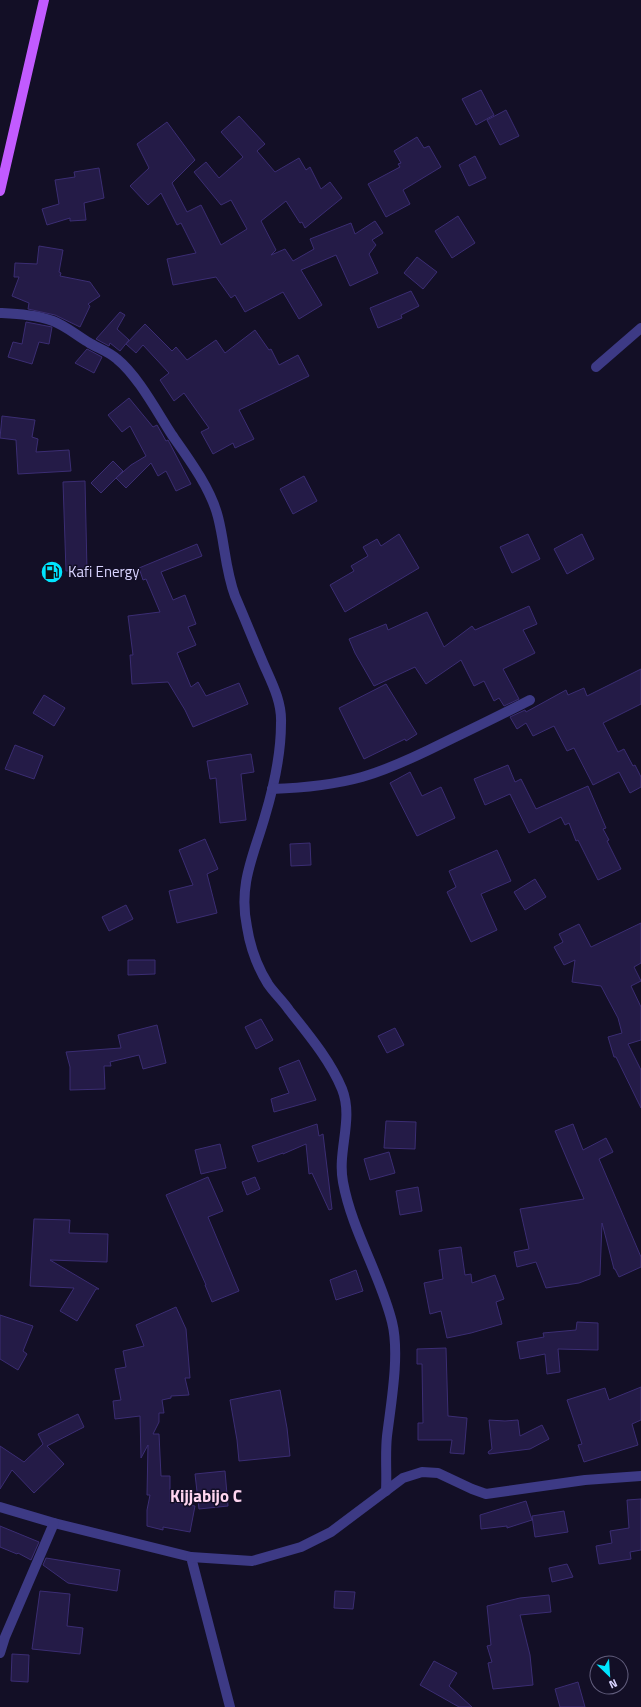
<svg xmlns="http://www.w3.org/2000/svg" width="641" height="1707" font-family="'Titillium Web',sans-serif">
<rect width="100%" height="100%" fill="#130f26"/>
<g fill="#241b47" stroke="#3b2d73">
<path d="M 481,90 L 494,115 L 476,125 L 462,99 Z"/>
<path d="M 506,110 L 519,136 L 500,145 L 487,120 Z"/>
<path d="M 239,116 L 265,144 L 257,151 L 275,172 L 299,158 L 306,170 L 310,167 L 321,189 L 330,182 L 342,198 L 305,228 L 302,222 L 300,223 L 286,201 L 261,221 L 276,250 L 271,255 L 285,249 L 293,261 L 314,249 L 310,239 L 351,223 L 355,234 L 375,221 L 383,233 L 372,240 L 376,245 L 369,254 L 378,273 L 350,286 L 336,255 L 301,270 L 322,305 L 299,319 L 283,292 L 245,312 L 235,295 L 231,298 L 216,277 L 173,285 L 167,259 L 196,253 L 181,223 L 177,225 L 161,193 L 148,205 L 130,186 L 149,168 L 137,144 L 167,122 L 195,160 L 172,183 L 187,212 L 201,205 L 221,245 L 247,229 L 231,200 L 221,205 L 194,172 L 206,162 L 219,178 L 243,157 L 221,132 Z"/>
<path d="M 417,137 L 424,148 L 429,146 L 441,167 L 403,190 L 410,204 L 386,217 L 368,184 L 400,167 L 398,164 L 401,163 L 394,151 Z"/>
<path d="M 475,156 L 486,178 L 469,186 L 459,165 Z"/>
<path d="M 99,168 L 104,198 L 84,203 L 86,220 L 70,221 L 70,218 L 47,225 L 42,209 L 59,204 L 55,180 L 75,177 L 74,172 Z"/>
<path d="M 458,216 L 475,243 L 452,258 L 435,231 Z"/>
<path d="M 39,246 L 63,250 L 59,272 L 61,273 L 60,276 L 90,282 L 100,296 L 88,304 L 90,306 L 80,327 L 55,315 L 28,309 L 29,303 L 12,296 L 19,277 L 14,277 L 15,263 L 37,264 Z"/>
<path d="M 417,257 L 437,272 L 423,289 L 404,273 Z"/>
<path d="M 411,291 L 419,306 L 401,315 L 402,318 L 378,328 L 370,308 Z"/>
<path d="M 120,312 L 125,315 L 117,329 L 129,340 L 120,351 L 110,343 L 109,346 L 96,339 Z"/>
<path d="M 26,322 L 52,327 L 49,344 L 39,342 L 32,364 L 8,357 L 13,342 L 22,344 Z"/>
<path d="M 145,324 L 172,351 L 176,347 L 187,360 L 216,340 L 225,353 L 255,330 L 269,350 L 271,349 L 279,365 L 298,355 L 309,376 L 239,410 L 254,439 L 235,448 L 233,443 L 213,454 L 201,432 L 209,428 L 184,393 L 174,401 L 160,380 L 169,373 L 143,345 L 136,353 L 126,344 Z"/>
<path d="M 87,349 L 102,357 L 94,373 L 75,363 Z"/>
<path d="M 129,398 L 153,427 L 157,425 L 166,441 L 168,440 L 191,484 L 176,491 L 166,471 L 158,476 L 151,463 L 126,488 L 116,478 L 131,465 L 146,456 L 130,426 L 122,432 L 108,415 Z"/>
<path d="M 2,416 L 35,420 L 32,437 L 38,439 L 36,452 L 69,450 L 71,471 L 18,474 L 16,440 L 0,438 Z"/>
<path d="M 113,461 L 123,471 L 101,493 L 91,483 Z"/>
<path d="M 304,476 L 317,501 L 293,514 L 280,489 Z"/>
<path d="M 85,481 L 87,570 L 66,571 L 63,482 Z"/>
<path d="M 399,534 L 419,568 L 345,612 L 330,585 L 354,571 L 351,566 L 368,556 L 363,547 L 377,539 L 381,546 Z"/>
<path d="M 528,534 L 540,559 L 512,573 L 500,547 Z"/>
<path d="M 582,534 L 594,559 L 567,574 L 554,549 Z"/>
<path d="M 197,544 L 202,556 L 161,572 L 173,600 L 185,595 L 196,624 L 188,627 L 196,645 L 177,653 L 191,687 L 198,682 L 206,696 L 239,683 L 248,704 L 193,727 L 185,710 L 168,682 L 132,684 L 130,655 L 133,655 L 128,616 L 160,612 L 146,579 L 143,580 L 139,568 Z"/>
<path d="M 529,606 L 537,624 L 523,630 L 535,653 L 503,669 L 519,699 L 504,706 L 499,698 L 494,701 L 484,681 L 474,686 L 461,660 L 426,684 L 415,667 L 374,686 L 355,653 L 349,639 L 386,624 L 388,630 L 427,612 L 444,647 L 472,626 L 475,630 Z"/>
<path d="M 641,669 L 641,704 L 603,723 L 618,752 L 624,749 L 633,766 L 635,765 L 641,777 L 641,787 L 630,793 L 619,772 L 593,785 L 574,748 L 567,751 L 554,726 L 533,736 L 526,723 L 517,729 L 510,717 L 525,710 L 526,712 L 566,690 L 568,695 L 584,688 L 587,696 Z"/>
<path d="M 386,684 L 417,734 L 406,741 L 405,739 L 364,759 L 339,708 Z"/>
<path d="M 44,695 L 65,708 L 54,726 L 33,713 Z"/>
<path d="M 15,745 L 43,756 L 34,779 L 5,769 Z"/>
<path d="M 251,754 L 254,772 L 241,774 L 246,820 L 220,823 L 216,778 L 210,779 L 207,761 Z"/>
<path d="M 508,765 L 515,782 L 521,779 L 536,809 L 588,786 L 606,828 L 603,829 L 609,840 L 607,841 L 621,869 L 598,880 L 578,840 L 576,841 L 569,823 L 565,825 L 561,817 L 529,833 L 510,794 L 485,805 L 474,779 Z"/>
<path d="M 410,772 L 422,796 L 441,787 L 455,818 L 417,836 L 390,783 Z"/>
<path d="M 205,839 L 218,869 L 207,874 L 217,913 L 177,923 L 169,891 L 193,885 L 179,850 Z"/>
<path d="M 310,843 L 311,865 L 291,866 L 290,844 Z"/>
<path d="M 497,850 L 511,881 L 481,894 L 497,930 L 471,942 L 447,892 L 456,887 L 449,871 Z"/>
<path d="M 535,879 L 546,897 L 525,910 L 514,892 Z"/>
<path d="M 126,905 L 133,919 L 109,931 L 102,917 Z"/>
<path d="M 641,923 L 641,963 L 634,967 L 641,981 L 631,986 L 641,1007 L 641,1040 L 628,1044 L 641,1070 L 641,1108 L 616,1057 L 614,1057 L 608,1037 L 622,1033 L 618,1018 L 601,986 L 572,982 L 575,960 L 564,965 L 554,947 L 563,942 L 559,934 L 579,924 L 591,947 Z"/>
<path d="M 128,960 L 155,960 L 155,974 L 128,975 Z"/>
<path d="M 261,1019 L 273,1040 L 256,1049 L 245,1027 Z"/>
<path d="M 157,1025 L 166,1063 L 143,1069 L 139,1055 L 110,1062 L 111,1066 L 104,1066 L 105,1089 L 70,1090 L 70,1067 L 66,1052 L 121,1048 L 118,1035 Z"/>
<path d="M 395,1028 L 404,1045 L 387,1053 L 378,1036 Z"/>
<path d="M 299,1060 L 316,1100 L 274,1112 L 271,1099 L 289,1093 L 279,1068 Z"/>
<path d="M 386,1121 L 416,1122 L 415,1149 L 384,1148 Z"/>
<path d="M 317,1124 L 319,1136 L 323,1134 L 332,1209 L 329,1210 L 312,1173 L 309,1174 L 306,1144 L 283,1154 L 283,1153 L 258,1162 L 252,1146 Z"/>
<path d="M 573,1124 L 583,1150 L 606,1138 L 613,1152 L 599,1159 L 641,1257 L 641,1267 L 619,1277 L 615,1269 L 614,1269 L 602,1223 L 600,1275 L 579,1283 L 546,1288 L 536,1262 L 517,1267 L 514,1252 L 529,1249 L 520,1209 L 584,1199 L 555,1131 Z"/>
<path d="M 220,1144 L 226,1168 L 201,1174 L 195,1150 Z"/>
<path d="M 389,1152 L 395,1173 L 370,1180 L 364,1159 Z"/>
<path d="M 208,1177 L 223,1211 L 208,1217 L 239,1291 L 212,1302 L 205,1285 L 206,1285 L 166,1195 Z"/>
<path d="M 255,1177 L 260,1189 L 247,1195 L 242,1182 Z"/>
<path d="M 418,1187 L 422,1211 L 400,1215 L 396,1191 Z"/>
<path d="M 34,1219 L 70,1220 L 69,1233 L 108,1234 L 107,1262 L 50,1260 L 99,1289 L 96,1289 L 77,1321 L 60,1311 L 74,1288 L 30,1286 Z"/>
<path d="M 461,1247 L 465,1275 L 471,1274 L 472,1283 L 495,1275 L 504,1299 L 496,1302 L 502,1324 L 471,1333 L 447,1338 L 441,1311 L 430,1314 L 424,1283 L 443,1279 L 439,1250 Z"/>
<path d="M 356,1270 L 363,1291 L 336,1300 L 330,1280 Z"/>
<path d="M 176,1307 L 186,1329 L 190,1378 L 185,1378 L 189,1395 L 171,1396 L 171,1398 L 162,1400 L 164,1413 L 159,1413 L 159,1422 L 153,1434 L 159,1434 L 161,1476 L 170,1476 L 170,1502 L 195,1506 L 190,1532 L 163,1527 L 163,1530 L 147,1526 L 147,1510 L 150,1495 L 147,1495 L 148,1445 L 141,1458 L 140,1416 L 115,1419 L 113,1401 L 121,1400 L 115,1369 L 126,1367 L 123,1351 L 144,1346 L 136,1325 Z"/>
<path d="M 0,1315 L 33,1326 L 23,1351 L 27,1354 L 18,1370 L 0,1359 Z"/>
<path d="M 577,1322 L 598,1323 L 598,1350 L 558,1349 L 560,1372 L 547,1374 L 545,1354 L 520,1359 L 517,1342 L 544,1337 L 543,1333 L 576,1330 Z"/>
<path d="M 446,1348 L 448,1416 L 467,1418 L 464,1454 L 450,1453 L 452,1440 L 418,1440 L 418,1423 L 423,1423 L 422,1364 L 417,1364 L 417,1349 Z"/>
<path d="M 641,1387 L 641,1420 L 632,1424 L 638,1445 L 584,1462 L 578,1445 L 582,1444 L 567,1400 L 605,1388 L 609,1400 Z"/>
<path d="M 280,1390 L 287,1428 L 290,1456 L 239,1461 L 237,1440 L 230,1400 Z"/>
<path d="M 78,1414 L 84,1427 L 47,1446 L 64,1464 L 34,1493 L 12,1470 L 0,1489 L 0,1446 L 24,1462 L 43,1444 L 38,1434 Z"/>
<path d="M 489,1420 L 505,1421 L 518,1420 L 520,1436 L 542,1425 L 549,1439 L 530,1449 L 489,1454 L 488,1452 L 492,1449 Z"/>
<path d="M 225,1471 L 228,1506 L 199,1509 L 195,1474 Z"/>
<path d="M 641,1499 L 641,1550 L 630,1552 L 631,1559 L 599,1564 L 596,1546 L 612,1543 L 610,1531 L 629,1528 L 627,1500 Z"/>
<path d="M 526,1501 L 532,1520 L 507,1528 L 507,1526 L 481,1529 L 480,1515 Z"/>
<path d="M 564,1511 L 568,1532 L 535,1537 L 532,1516 Z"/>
<path d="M 0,1526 L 39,1542 L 31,1560 L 18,1553 L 17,1554 L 0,1547 Z"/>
<path d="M 46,1558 L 120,1570 L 117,1591 L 68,1583 L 43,1565 Z"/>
<path d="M 567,1564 L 573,1577 L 552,1582 L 549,1568 Z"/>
<path d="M 40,1591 L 70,1594 L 67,1626 L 83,1628 L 80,1654 L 32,1649 Z"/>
<path d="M 335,1591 L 355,1592 L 353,1609 L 334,1608 Z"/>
<path d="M 549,1595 L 551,1612 L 520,1615 L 530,1655 L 533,1685 L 493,1689 L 488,1663 L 492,1662 L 487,1646 L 491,1645 L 487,1606 L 520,1598 Z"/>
<path d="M 12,1654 L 29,1655 L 28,1682 L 11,1681 Z"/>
<path d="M 434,1661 L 457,1673 L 449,1686 L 472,1707 L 459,1707 L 420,1685 Z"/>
<path d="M 578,1682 L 585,1707 L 560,1707 L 555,1689 Z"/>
</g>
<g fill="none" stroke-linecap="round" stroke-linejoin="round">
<g stroke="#3d3a85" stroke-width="10">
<path d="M 0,313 C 17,314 37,315 53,321 C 66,326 76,335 88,342 C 97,348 108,351 117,359 C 138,376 157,412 172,435 C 189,459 211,489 218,517 C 225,544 225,569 235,596 C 245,619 254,642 264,665 C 272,683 282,702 281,723 C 281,754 274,786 265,816 C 254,855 238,884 247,927 C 250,946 258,968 268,984 C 274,993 283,1001 289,1010 C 308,1034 330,1060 342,1089 C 354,1119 337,1151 343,1182 C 352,1231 380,1274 392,1322 C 400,1354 391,1403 387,1436 C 385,1454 387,1473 386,1491"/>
<path d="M 596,367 L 641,328"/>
<path d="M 272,789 C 302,788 333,785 362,777 C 390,769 417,756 443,743 C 472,729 501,715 530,700"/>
<path d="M 0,1507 L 54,1523 L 191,1557 L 230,1707"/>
<path d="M 191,1557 L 252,1561 L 301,1547 L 331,1532 L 403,1478 L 422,1472 L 438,1473 L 472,1489 L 486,1494 L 585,1480 L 641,1476"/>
<path d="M 0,1653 L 5,1637 L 54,1523"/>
</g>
<path stroke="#c25bff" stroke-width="10" d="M 0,191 L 44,0"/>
</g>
<defs>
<g id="fuel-disc" transform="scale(1.15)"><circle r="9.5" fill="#00e5ff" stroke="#130f26"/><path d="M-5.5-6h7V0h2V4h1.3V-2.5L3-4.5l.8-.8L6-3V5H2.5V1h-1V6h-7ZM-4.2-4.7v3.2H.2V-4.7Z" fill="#111"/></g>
</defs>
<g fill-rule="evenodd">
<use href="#fuel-disc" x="52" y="572"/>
</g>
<g text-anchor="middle" stroke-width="3" stroke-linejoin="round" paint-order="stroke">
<g font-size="15" fill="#d9d4ff" stroke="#130f26" text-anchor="start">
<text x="68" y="577">Kafi Energy</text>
</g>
<g font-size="17" font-weight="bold" fill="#ffd6f0" stroke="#130f26">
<text x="206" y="1502">Kijjabijo C</text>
</g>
</g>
<g transform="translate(609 1675) rotate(155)"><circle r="19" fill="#130f26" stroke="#625e7d"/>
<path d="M0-3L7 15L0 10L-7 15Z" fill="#00e5ff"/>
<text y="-6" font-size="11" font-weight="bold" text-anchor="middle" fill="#d9d4ff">N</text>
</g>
</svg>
